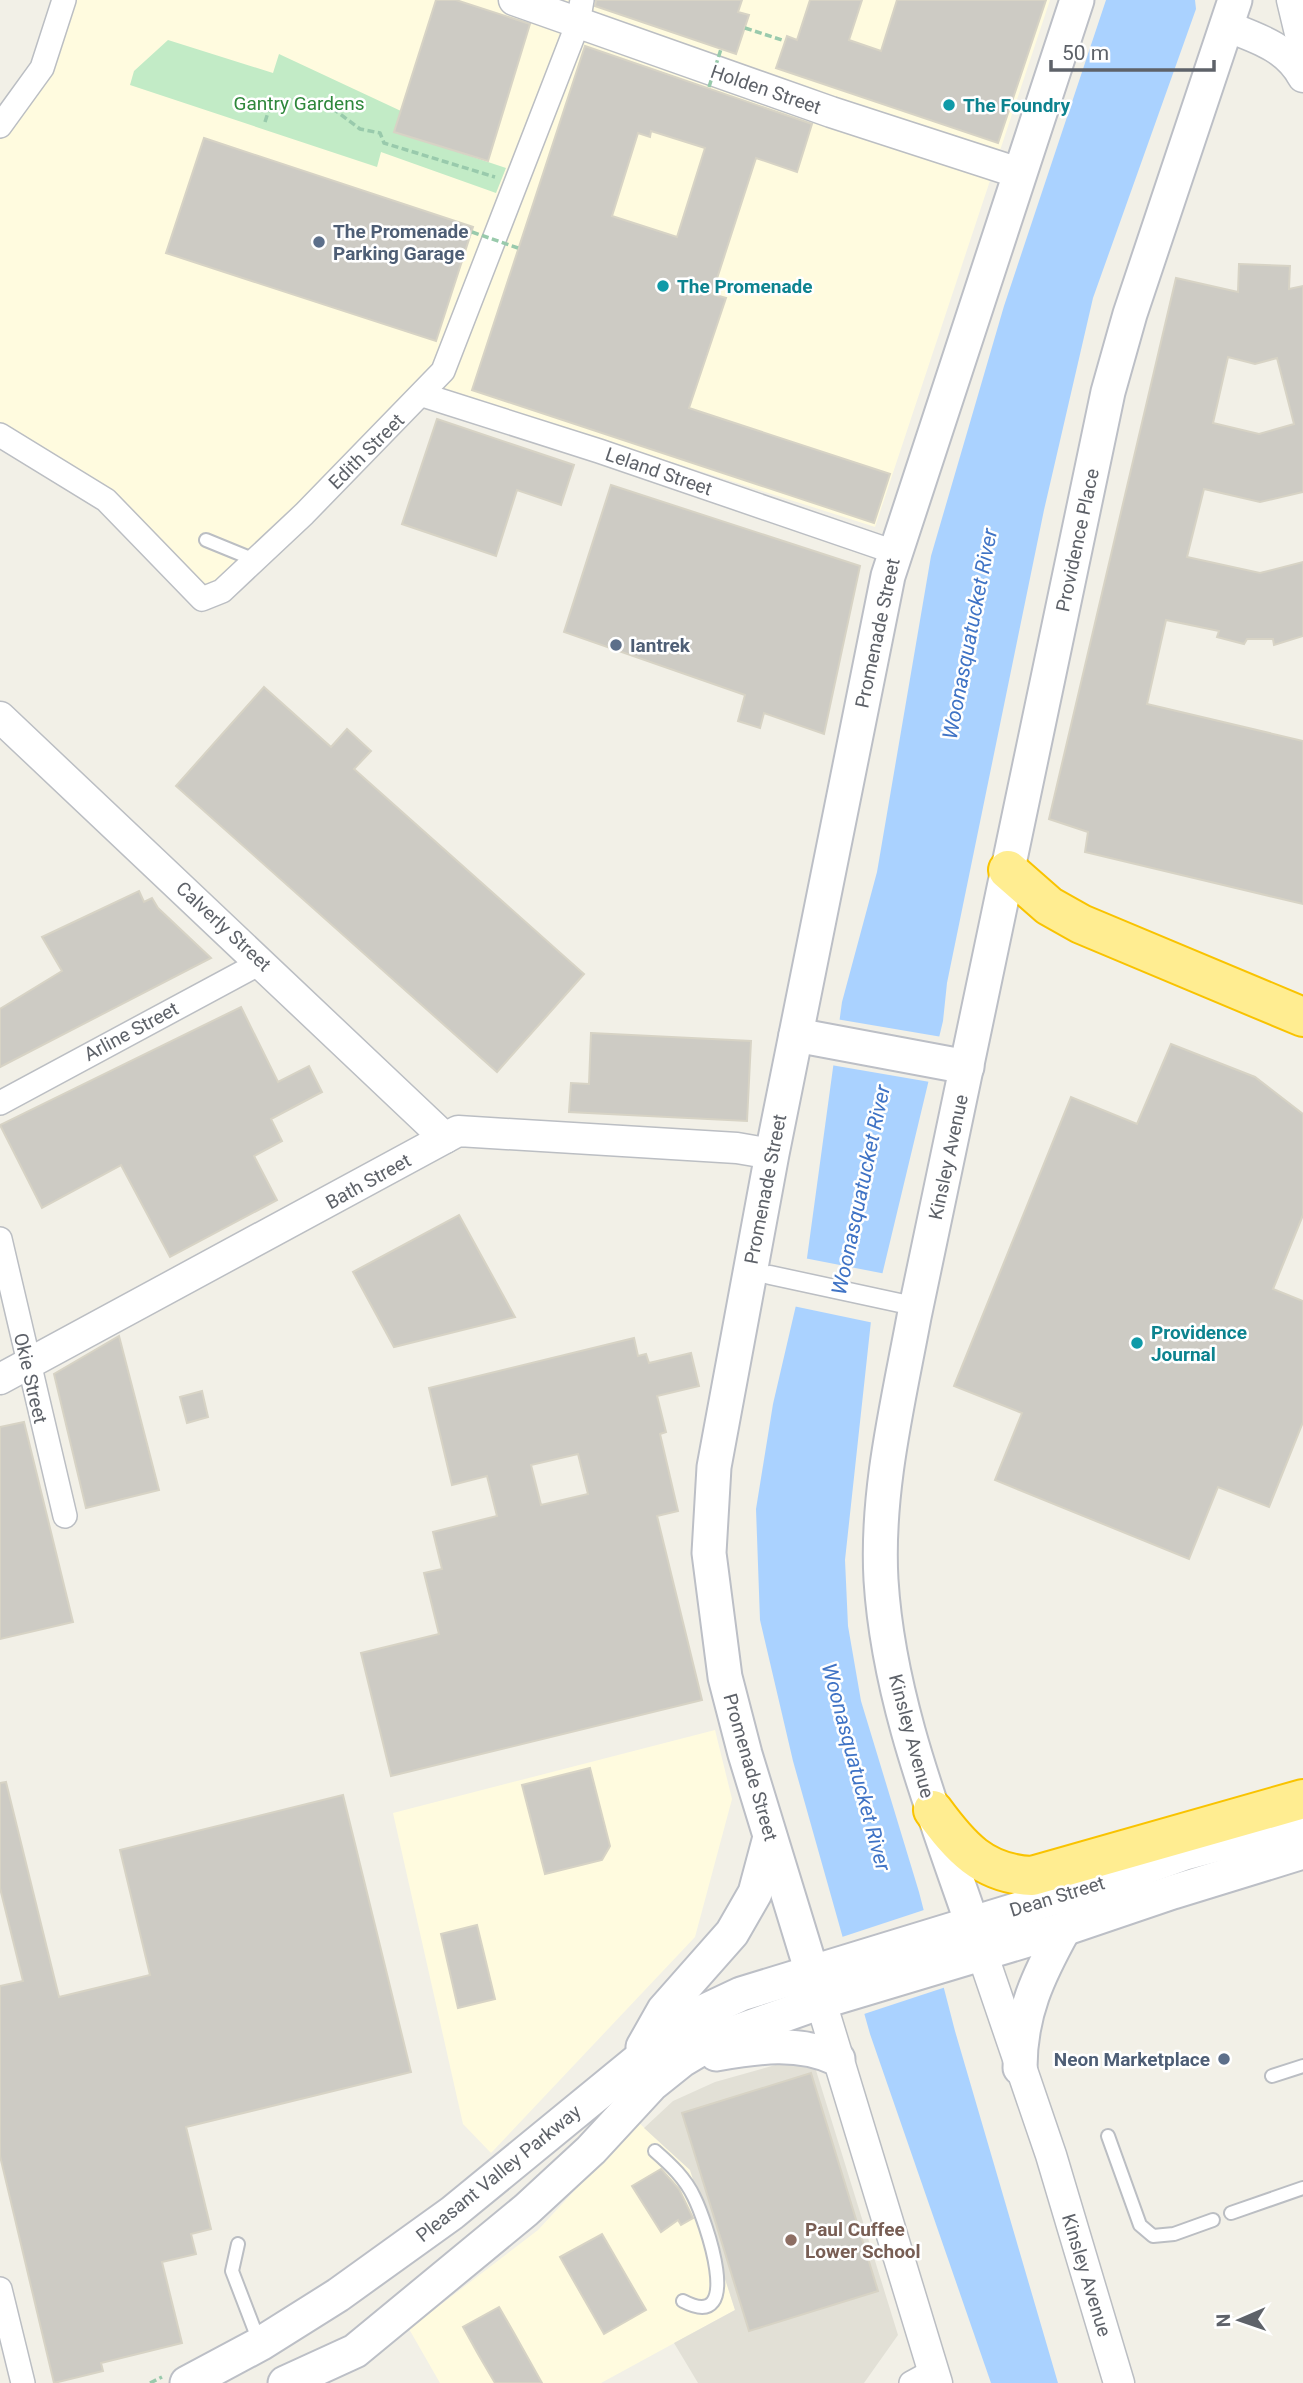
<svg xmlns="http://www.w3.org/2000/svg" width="1303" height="2383" font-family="Roboto,sans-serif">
<rect width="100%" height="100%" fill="#f2f0e7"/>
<g fill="#fffbdf">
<path d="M 68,0 L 1050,0 L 875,527 L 443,389 L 214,599 L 112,494 L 0,435 L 0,127 Z"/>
<path d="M 715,1730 L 732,1799 L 695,1937 L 491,2153 L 463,2124 L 393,1813 Z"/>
<path d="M 638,2122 L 690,2170 L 735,2310 L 601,2383 L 440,2383 L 409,2329 L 538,2230 Z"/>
</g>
<path fill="#e2e0d6" d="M 786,2062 L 815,2067 L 898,2335 L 864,2383 L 698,2383 L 674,2343 L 735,2310 L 690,2170 L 644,2128 L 673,2101 L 715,2082 Z"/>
<path fill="#c2ebc6" d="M 168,40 L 273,73 L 279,54 L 401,111 L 395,131 L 506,168 L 496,193 L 381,152 L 377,167 L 130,85 L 134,71 Z"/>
<path fill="#aad2ff" d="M 1106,0 L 1195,0 L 1196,9 L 1093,298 L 1044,510 L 947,983 L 943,1021 L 871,1321 L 845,1560 L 848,1626 L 861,1701 L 919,1892 L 955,2031 L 1058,2383 L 991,2383 L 870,2034 L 793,1761 L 760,1620 L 756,1509 L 773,1404 L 807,1258 L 842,1002 L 877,872 L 931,556 L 1004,306 Z"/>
<g fill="#f2f0e7">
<path d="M 836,1019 L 942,1037 L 930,1082 L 831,1065 Z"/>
<path d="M 804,1258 L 886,1274 L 874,1323 L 793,1306 Z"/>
<path d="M 927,1909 L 949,1986 L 861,2015 L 839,1938 Z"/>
</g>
<g fill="#cdcbc4" stroke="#d7d3c5" stroke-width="2" fill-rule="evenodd">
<path d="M 436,0 L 456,0 L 530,24 L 488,161 L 394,132 Z"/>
<path d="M 596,0 L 742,0 L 738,12 L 749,15 L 736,54 L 595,6 Z"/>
<path d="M 810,0 L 862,0 L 849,40 L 881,51 L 897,0 L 1046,0 L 998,143 L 776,68 L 787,36 L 797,40 Z"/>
<path d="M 585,46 L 812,124 L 797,172 L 756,158 L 712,294 L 726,298 L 689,408 L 890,474 L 874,523 L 472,390 ZM 651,131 L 705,148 L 677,237 L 612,216 L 638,133 L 650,137 Z"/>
<path d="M 204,138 L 473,227 L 436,341 L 166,253 Z"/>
<path d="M 1239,264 L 1290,266 L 1289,289 L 1303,286 L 1303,492 L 1260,502 L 1204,489 L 1187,557 L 1260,573 L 1303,562 L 1303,636 L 1274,645 L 1273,639 L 1247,639 L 1244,644 L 1217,637 L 1219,631 L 1166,620 L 1147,704 L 1303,741 L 1303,904 L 1085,852 L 1088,832 L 1049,819 L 1176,278 L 1238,292 ZM 1228,357 L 1255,364 L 1277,358 L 1294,424 L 1259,434 L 1213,423 Z"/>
<path d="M 437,419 L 574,465 L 561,505 L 517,490 L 496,556 L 402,524 Z"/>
<path d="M 611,485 L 860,566 L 824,734 L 764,713 L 760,728 L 738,721 L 745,695 L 564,632 Z"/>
<path d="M 264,687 L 331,747 L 347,729 L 371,751 L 354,769 L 584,974 L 497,1072 L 176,786 Z"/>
<path d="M 139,891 L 144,902 L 152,898 L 158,908 L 211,958 L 0,1067 L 0,1009 L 62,971 L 42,937 Z"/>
<path d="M 241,1007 L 278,1082 L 309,1066 L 322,1092 L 271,1119 L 282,1141 L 254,1156 L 277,1200 L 170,1257 L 121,1165 L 42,1208 L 0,1125 Z"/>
<path d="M 591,1033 L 751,1041 L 747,1121 L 569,1112 L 571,1083 L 589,1084 Z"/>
<path d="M 1171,1044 L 1255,1077 L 1303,1114 L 1303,1215 L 1273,1289 L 1303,1301 L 1303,1422 L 1269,1507 L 1218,1487 L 1189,1559 L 995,1480 L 1022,1413 L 954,1386 L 1071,1097 L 1137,1124 Z"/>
<path d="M 459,1215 L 515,1317 L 394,1347 L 353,1272 Z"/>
<path d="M 119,1336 L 159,1490 L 86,1508 L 54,1374 Z"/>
<path d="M 634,1338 L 638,1356 L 646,1354 L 649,1363 L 691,1353 L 699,1386 L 657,1396 L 666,1432 L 660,1434 L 678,1511 L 657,1516 L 702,1700 L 391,1776 L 361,1653 L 439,1634 L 424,1573 L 442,1569 L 433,1532 L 497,1516 L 487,1476 L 452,1485 L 429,1388 ZM 578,1454 L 588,1494 L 541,1505 L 531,1465 Z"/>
<path d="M 202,1391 L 208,1417 L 187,1423 L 180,1397 Z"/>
<path d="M 24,1422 L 73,1622 L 0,1639 L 0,1427 Z"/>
<path d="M 590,1768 L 610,1846 L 602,1860 L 545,1874 L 522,1785 Z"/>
<path d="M 6,1782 L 59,1997 L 150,1975 L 120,1850 L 343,1795 L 411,2072 L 186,2127 L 211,2229 L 191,2234 L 196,2254 L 162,2262 L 182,2343 L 101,2363 L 103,2371 L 54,2383 L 0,2156 L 0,1986 L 23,1981 L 0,1888 L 0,1783 Z"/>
<path d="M 477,1925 L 495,1999 L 458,2008 L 441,1934 Z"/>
<path d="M 811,2073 L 878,2291 L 749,2331 L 682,2113 Z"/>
<path d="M 661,2169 L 679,2189 L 693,2218 L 681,2225 L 678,2220 L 661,2232 L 632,2186 Z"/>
<path d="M 602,2234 L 646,2310 L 604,2334 L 560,2257 Z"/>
<path d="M 499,2307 L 514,2333 L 542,2383 L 495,2383 L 478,2354 L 463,2327 Z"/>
</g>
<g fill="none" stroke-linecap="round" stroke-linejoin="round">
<g stroke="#bbbec3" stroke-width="16">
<g id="service">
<path d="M 206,540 L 255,560"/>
<path d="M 1272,2076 L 1303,2066"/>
<path d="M 1108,2136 L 1140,2225 L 1153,2236 L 1174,2234 L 1213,2220"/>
<path d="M 655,2151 C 671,2165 685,2178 694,2197 C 705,2219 746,2334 683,2301"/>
<path d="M 1231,2213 L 1303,2188"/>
<path d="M 238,2244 L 232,2271 L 260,2344"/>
</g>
</g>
<g stroke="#bbbec3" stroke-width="21">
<path id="pedestrian" d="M 770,1275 L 909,1305"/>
</g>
<g stroke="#bbbec3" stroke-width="26">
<g id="minor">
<path d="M 0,126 L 42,68 L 64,0"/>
<path d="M 423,395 L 599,451 L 894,552"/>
<path d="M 0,435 L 106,500 L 202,599 L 222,591 L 304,514 L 443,371 L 578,23 L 582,0"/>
<path d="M 0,1103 L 262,962"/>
<path d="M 0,1239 L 65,1516"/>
<path d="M 0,2289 L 23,2383"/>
<path d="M 911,2383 L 933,2371"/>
</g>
</g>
<g stroke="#bbbec3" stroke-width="33">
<g id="tertiary">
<path d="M 514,0 L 831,112 L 1019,173"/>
<path d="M 1292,0 L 1303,46"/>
<path d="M 1226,26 C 1257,38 1287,47 1303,77"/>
<path d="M 0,717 L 445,1138"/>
<path d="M 0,1379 L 458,1131 L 737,1148 L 772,1154"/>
<path d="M 982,1953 L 1051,2155 L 1119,2383"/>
<path d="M 821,2002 L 937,2383"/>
</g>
</g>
<g stroke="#bcbfc6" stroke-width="37">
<g id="secondary">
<path d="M 796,1035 L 967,1067"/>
<path d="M 982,1953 C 942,1832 889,1709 881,1580 C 876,1492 898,1403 914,1317 L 1108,392 L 1130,314 L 1235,0"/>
<path d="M 821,2002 L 745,1754 L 725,1677 L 709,1553 L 714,1467 L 772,1154 L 888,576 L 1077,0"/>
<path d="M 643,2047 L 664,2010 L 732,1933 L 755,1893 L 770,1837"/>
<path d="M 716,2054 C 757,2047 798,2040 838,2059"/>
<path d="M 1020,2068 C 1020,2014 1038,1976 1064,1929"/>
<path d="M 187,2383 L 260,2344 L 338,2295 L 452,2213 L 690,2018 L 741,1994 L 1094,1886 L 1185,1853 L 1303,1822"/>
<path d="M 285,2383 L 355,2351 L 526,2210 L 591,2150 L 652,2084 L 682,2060 L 719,2038 L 821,2002 L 1064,1929 L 1173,1892 L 1303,1852"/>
</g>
</g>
<g stroke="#f9c300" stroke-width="42">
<g id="motorway">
<path d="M 1008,870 L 1049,906 L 1081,924 L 1303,1017"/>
<path d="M 933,1810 C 960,1847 983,1874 1032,1876 L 1303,1799"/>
</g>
</g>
<g stroke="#99caac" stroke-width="3.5" stroke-dasharray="7 3.5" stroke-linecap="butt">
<path d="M 745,28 L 785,41"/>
<path d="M 265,122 L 271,103 L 299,99 L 324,102 L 360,129 L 380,133 L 384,143 L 495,177"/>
<path d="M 150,2383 L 162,2377"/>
</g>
<use href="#service" stroke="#fff" stroke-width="12"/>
<use href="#pedestrian" stroke="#fff" stroke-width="18"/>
<use href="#minor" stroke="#fff" stroke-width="23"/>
<use href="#tertiary" stroke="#fff" stroke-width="30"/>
<use href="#secondary" stroke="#fff" stroke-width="33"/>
<use href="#motorway" stroke="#ffed91" stroke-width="38"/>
<g stroke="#99caac" stroke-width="3.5" stroke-dasharray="7 3.5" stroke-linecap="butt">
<path d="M 709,87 L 721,49"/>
<path d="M 472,232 L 518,248"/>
</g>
</g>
<g fill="#0f9aa8" stroke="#fff" stroke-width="2.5">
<circle cx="949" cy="105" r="7"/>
<circle cx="663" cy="286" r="7"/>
<circle cx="1137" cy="1343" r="7"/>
</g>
<g fill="#5c6f8a" stroke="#fff" stroke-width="2.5">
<circle cx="319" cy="242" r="7"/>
<circle cx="616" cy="645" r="7"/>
<circle cx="1224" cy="2059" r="7"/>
</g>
<circle fill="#8d6e63" stroke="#fff" stroke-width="2.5" cx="791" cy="2240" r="7"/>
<g text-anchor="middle" stroke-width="5" stroke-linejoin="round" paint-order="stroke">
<g font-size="19" fill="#5e6269" stroke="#fff">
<text transform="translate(766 89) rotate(19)" y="7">Holden Street</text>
<text transform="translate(366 451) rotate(-45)" y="7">Edith Street</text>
<text transform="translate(659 471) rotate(19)" y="7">Leland Street</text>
<text transform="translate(1077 540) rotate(-78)" y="7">Providence Place</text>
<text transform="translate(877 633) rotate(-78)" y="7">Promenade Street</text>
<text transform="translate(224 926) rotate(43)" y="7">Calverly Street</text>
<text transform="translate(131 1031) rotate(-28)" y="7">Arline Street</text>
<text transform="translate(948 1157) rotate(-78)" y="7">Kinsley Avenue</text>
<text transform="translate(368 1181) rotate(-29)" y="7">Bath Street</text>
<text transform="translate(765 1189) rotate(-79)" y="7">Promenade Street</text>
<text transform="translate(31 1378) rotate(77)" y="7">Okie Street</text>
<text transform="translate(912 1736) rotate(75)" y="7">Kinsley Avenue</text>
<text transform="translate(751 1767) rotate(74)" y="7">Promenade Street</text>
<text transform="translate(1057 1896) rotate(-17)" y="7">Dean Street</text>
<text transform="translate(498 2173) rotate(-39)" y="7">Pleasant Valley Parkway</text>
<text transform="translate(1087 2275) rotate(73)" y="7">Kinsley Avenue</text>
</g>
<g font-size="19" fill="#2e873b" stroke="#fff">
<text x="299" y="110">Gantry Gardens</text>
</g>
<g font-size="19" font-weight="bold" fill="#0d838f" stroke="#fff" text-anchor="start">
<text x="963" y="112">The Foundry</text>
<text x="677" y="293">The Promenade</text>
<text x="1151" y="1339">Providence<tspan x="1151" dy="22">Journal</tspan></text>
</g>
<g font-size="19" font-weight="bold" fill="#4e5e75" stroke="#fff" text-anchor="start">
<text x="333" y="238">The Promenade<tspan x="333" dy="22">Parking Garage</tspan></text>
<text x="630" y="652">Iantrek</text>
<text x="1210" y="2066" text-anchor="end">Neon Marketplace</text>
</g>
<g font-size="19" font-weight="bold" fill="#785e54" stroke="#fff" text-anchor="start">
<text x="805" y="2236">Paul Cuffee<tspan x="805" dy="22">Lower School</tspan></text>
</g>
<g font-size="21" font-style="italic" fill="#3f73c5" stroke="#fff">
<text transform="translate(970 634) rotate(-79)" y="7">Woonasquatucket River</text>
<text transform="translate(861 1190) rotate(-78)" y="7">Woonasquatucket River</text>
<text transform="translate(856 1767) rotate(75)" y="7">Woonasquatucket River</text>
</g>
</g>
<g transform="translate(1240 2320) rotate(268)" stroke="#ffffff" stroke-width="5" paint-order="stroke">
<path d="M0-5L12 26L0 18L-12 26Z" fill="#5e6269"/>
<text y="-10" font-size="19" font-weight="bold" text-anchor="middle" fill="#5e6269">N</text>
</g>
<path d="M1051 60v10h163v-10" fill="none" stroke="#5e6269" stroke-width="3.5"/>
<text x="1062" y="60" font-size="21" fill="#5e6269" stroke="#ffffff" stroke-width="5" paint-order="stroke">50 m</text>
</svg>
